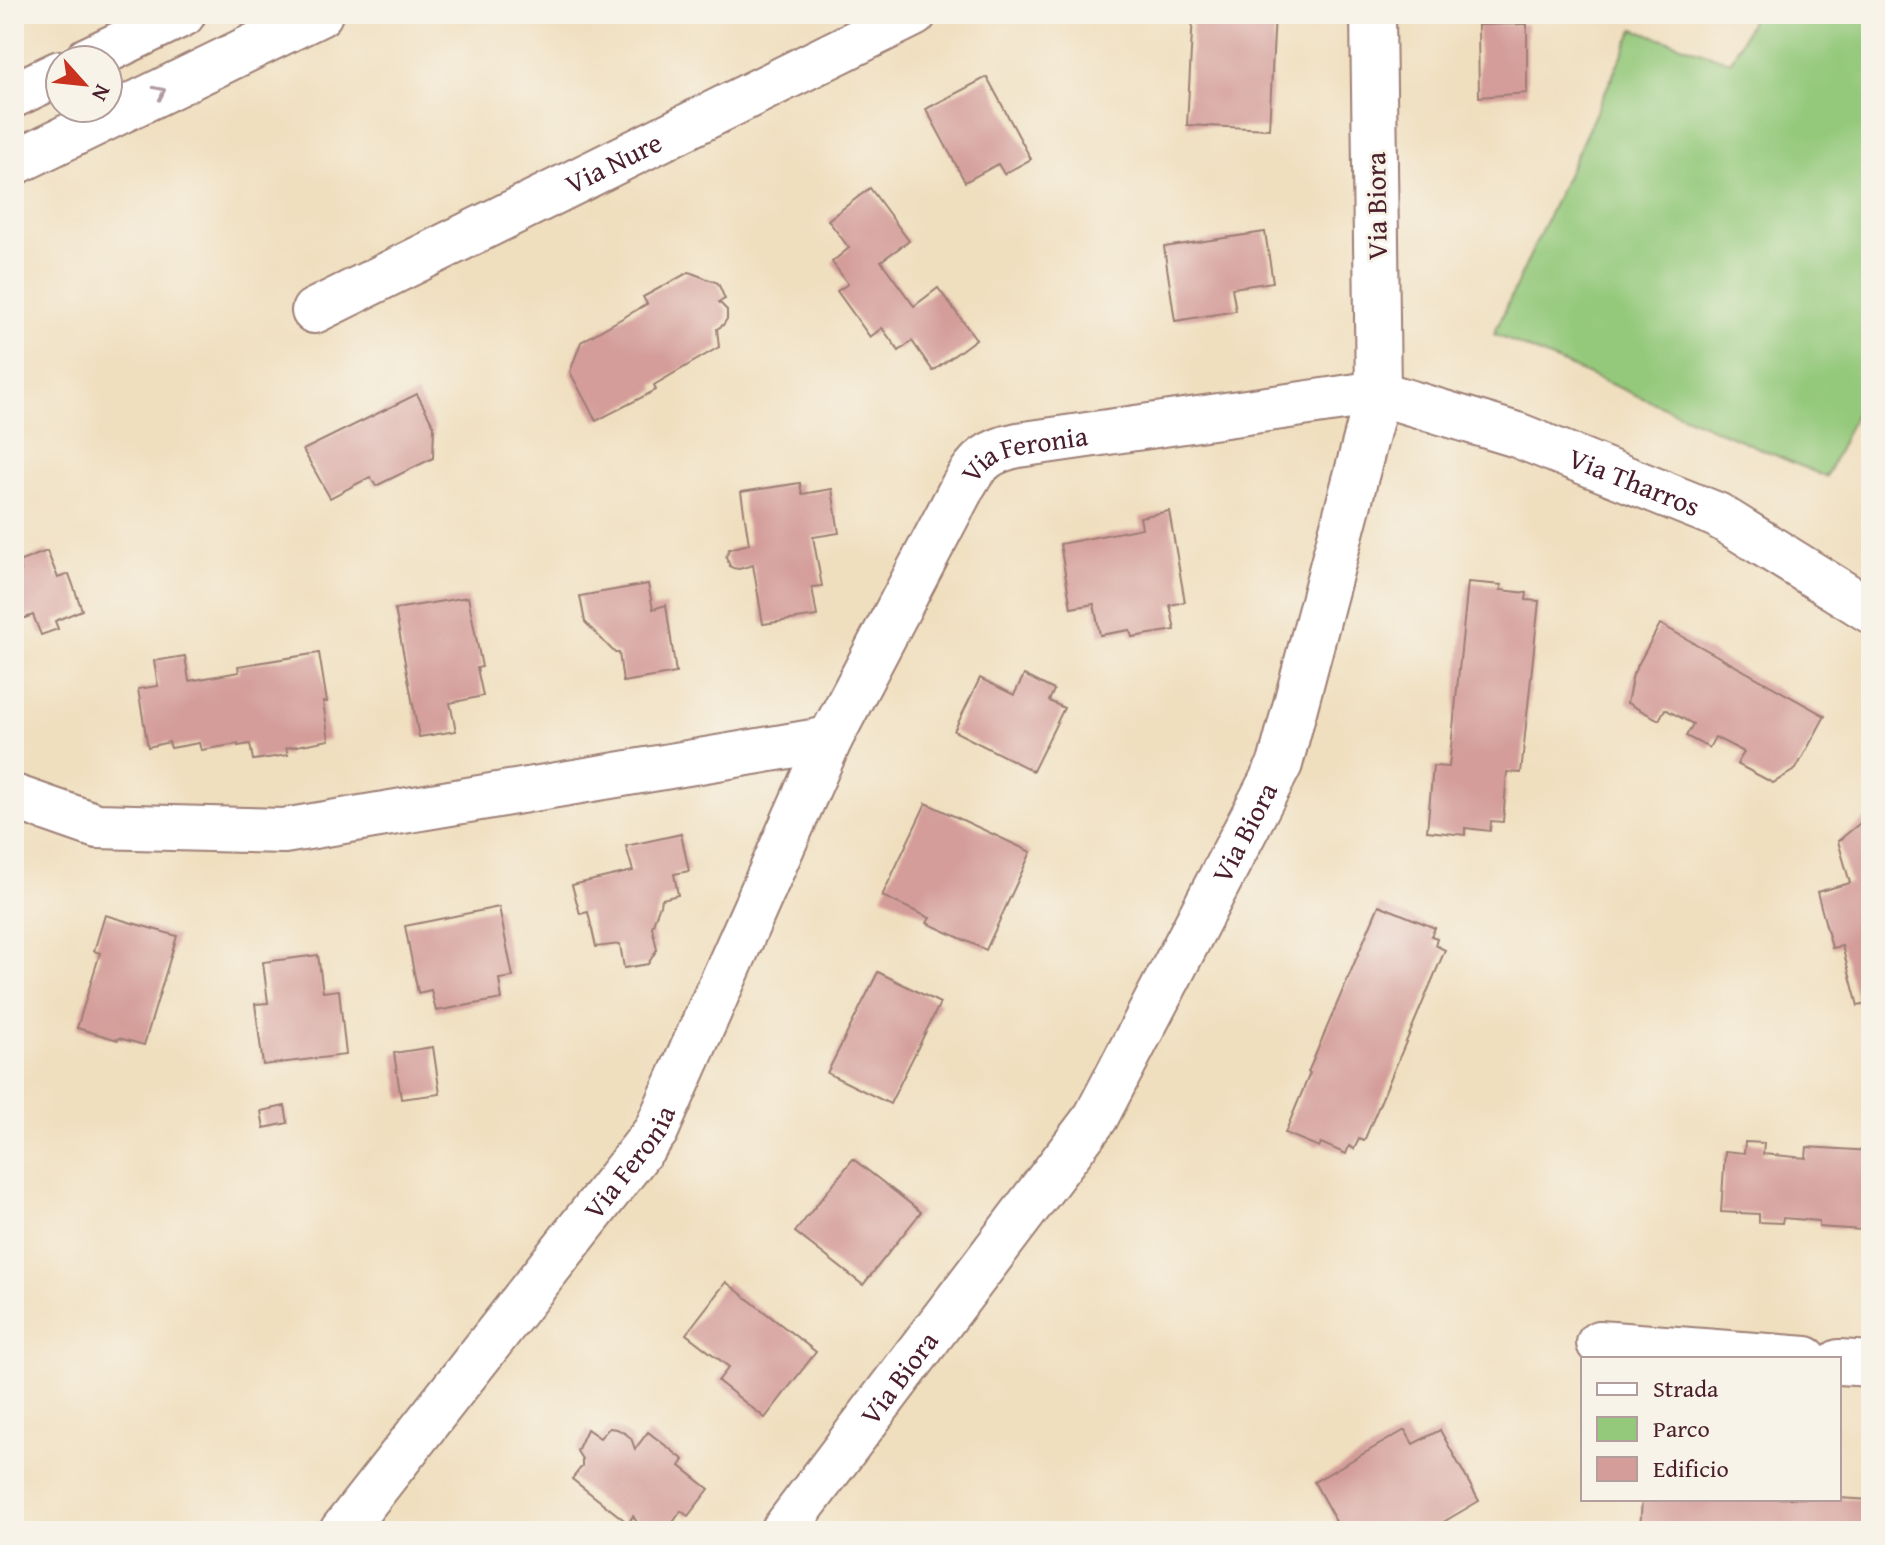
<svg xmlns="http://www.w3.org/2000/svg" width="1885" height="1545" font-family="'Gentium Book Plus',serif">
<rect width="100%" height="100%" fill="#f7f3e8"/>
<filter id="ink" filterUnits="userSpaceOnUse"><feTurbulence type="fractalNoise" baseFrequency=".0125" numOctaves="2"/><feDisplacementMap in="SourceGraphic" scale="16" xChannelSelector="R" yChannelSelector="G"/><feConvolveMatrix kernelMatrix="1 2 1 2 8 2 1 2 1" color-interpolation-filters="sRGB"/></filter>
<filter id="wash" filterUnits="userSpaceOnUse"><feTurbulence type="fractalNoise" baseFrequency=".006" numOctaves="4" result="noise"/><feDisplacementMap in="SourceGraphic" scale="32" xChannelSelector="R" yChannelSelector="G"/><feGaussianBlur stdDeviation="1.8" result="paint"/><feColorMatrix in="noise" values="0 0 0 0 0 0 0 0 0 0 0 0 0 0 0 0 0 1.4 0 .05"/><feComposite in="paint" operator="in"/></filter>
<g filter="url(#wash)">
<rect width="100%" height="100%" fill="#f0dfbf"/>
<path fill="#94c97b" stroke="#6f7453" stroke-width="2" d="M 1754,14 L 1871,14 L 1871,379 L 1826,477 L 1494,334 L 1634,29 L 1731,62 Z"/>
<g id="blocks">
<g fill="#d49d9a">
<path d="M 1193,14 L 1275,14 L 1269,129 L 1187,125 Z"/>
<path d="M 1527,24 L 1527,93 L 1479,97 L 1478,25 Z"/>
<path d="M 987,77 L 1031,159 L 1004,174 L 998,164 L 965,182 L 926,109 Z"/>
<path d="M 870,188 L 909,241 L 881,261 L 914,306 L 938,288 L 976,339 L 933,371 L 912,341 L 899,351 L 882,328 L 870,337 L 837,291 L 848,284 L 832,262 L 849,248 L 828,220 Z"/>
<path d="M 1265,232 L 1273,282 L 1232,288 L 1236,311 L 1175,321 L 1164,247 Z"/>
<path d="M 689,272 L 718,283 L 725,299 L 719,302 L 727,310 L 727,319 L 723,325 L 717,329 L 719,347 L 654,385 L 656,390 L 596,421 L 570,372 L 581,342 L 647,304 L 643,297 Z"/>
<path d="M 417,394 L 434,426 L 433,458 L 376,486 L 370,477 L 330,498 L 303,450 Z"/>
<path d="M 800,483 L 802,494 L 832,489 L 839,533 L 813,537 L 822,586 L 812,587 L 817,616 L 763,624 L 753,565 L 739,569 L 733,568 L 730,566 L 726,557 L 729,549 L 749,544 L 741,492 Z"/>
<path d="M 1169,511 L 1185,602 L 1170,605 L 1175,630 L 1132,637 L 1130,630 L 1100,635 L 1094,604 L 1071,608 L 1060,544 L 1142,528 L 1140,517 Z"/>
<path d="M 47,551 L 58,578 L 69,574 L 82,610 L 55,621 L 58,629 L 41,635 L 33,615 L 14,622 L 14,572 L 21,570 L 18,562 Z"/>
<path d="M 1468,582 L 1502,585 L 1500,590 L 1527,593 L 1526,600 L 1539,601 L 1521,773 L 1507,772 L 1503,822 L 1491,821 L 1490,831 L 1465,828 L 1465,835 L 1427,831 L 1433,766 L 1449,767 Z"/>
<path d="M 648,584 L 653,609 L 666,605 L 676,673 L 623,682 L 619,653 L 615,653 L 585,622 L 580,596 Z"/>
<path d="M 468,597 L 482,667 L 477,668 L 483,696 L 450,703 L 456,731 L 419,737 L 395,609 Z"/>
<path d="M 1660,624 L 1825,716 L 1796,769 L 1773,783 L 1737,764 L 1744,752 L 1715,737 L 1709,748 L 1686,736 L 1693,724 L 1665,709 L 1659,720 L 1627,703 L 1633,674 Z"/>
<path d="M 319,653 L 327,702 L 323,702 L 329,740 L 286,748 L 288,755 L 253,760 L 250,744 L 238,746 L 238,744 L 201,750 L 199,743 L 171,748 L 169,742 L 148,747 L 138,689 L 158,686 L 154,661 L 185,656 L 189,681 L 239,672 L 238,666 Z"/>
<path d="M 1024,675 L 1054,690 L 1049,701 L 1064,708 L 1033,771 L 954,731 L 980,678 L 1014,695 Z"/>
<path d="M 926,803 L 1031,852 L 986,950 L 927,923 L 930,918 L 882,896 Z"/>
<path d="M 1871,814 L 1871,1003 L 1858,1006 L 1842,946 L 1832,948 L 1817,892 L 1850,883 L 1838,841 Z"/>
<path d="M 681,834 L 689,871 L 674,874 L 678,895 L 662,899 L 652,927 L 657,949 L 648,964 L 624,968 L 620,944 L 596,947 L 588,912 L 580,914 L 572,885 L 633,871 L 626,846 Z"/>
<path d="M 1379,905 L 1435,928 L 1431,936 L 1437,938 L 1435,945 L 1445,950 L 1364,1141 L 1359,1139 L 1354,1149 L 1349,1146 L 1346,1154 L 1321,1143 L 1319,1147 L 1285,1133 L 1310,1073 L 1308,1072 Z"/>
<path d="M 499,907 L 513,977 L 499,979 L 502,999 L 436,1011 L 431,990 L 418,993 L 405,926 Z"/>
<path d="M 105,915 L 177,936 L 144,1045 L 119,1038 L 118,1040 L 77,1028 L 100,953 L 94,951 Z"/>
<path d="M 318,955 L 323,992 L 339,990 L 346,1055 L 263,1065 L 255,1004 L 268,1003 L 263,962 Z"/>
<path d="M 878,972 L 940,1003 L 890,1104 L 827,1073 Z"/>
<path d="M 433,1047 L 440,1094 L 401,1099 L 394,1053 Z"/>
<path d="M 285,1106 L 288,1123 L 264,1128 L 261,1111 Z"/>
<path d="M 1745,1142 L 1764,1143 L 1763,1154 L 1806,1158 L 1807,1147 L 1871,1151 L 1871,1225 L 1863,1224 L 1862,1230 L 1819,1227 L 1819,1221 L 1783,1218 L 1782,1223 L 1759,1222 L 1759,1214 L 1721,1212 L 1725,1151 L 1744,1153 Z"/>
<path d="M 853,1159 L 921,1212 L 863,1285 L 795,1232 Z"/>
<path d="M 726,1282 L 816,1352 L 765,1418 L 718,1381 L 729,1367 L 686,1334 Z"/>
<path d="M 609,1428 L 617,1429 L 626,1434 L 631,1438 L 635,1449 L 648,1432 L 684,1460 L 680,1466 L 709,1489 L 688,1516 L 681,1511 L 667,1531 L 643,1531 L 633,1516 L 628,1523 L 572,1479 L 582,1466 L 582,1459 L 577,1451 L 587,1429 L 600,1438 Z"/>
<path d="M 1405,1430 L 1413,1444 L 1440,1430 L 1479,1501 L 1428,1531 L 1341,1531 L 1314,1482 Z"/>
<path d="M 1839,1498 L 1871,1500 L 1871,1531 L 1640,1531 L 1642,1499 Z"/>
</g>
</g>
</g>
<g filter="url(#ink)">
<use href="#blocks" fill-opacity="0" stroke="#9d7f75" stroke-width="2"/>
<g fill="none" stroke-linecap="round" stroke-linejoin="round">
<g stroke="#9d7f75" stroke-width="48">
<g id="minor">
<path id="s1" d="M 314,311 L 914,14"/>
<path d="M 14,797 L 97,826 L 284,831 L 830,739"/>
<path d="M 1599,1343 L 1806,1359"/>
<path d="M 1839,1362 L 1871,1364"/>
<path id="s2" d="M 342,1531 L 656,1131 L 830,739 L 963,486 C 978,460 989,451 1018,445 L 1378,393 L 1517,435 L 1717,515 L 1871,611"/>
<path id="s3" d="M 783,1531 L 1096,1117 L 1280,764 L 1378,393 L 1373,14"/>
</g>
</g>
<g stroke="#9d7f75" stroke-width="48">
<g id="major">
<path d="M 87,60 L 183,14"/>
<path d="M 14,95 L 60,73"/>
<path d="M 14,163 L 320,14"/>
</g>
</g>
<use href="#minor" stroke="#fff" stroke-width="44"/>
<use href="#major" stroke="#fff" stroke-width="44"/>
</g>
<defs><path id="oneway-chevron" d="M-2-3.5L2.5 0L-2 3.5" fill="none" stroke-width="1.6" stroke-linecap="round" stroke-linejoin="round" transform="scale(2)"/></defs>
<use stroke="#ae9aa0" href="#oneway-chevron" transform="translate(160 92) rotate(-26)"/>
</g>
<g text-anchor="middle" stroke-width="6" stroke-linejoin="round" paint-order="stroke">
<g font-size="28" fill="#4a1f2b" stroke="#f7f3e8">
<text dy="10" stroke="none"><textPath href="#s1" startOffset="334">Via Nure</textPath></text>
<text transform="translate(1376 206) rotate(-91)" y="10">Via Biora</text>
<text dy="10" stroke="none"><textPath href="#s2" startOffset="1298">Via Feronia</textPath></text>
<text dy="10" stroke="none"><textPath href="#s2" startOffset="1930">Via Tharros</textPath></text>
<text dy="10" stroke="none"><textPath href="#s3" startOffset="840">Via Biora</textPath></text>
<text dy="10" stroke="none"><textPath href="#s2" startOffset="468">Via Feronia</textPath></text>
<text dy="10" stroke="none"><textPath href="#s3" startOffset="192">Via Biora</textPath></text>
</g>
</g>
<rect width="1885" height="1545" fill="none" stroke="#f7f3e8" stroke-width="48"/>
<rect x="1581" y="1357" width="260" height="144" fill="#f7f3e8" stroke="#b29e9c" stroke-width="2"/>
<rect x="1597" y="1383" width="40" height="12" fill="#ffffff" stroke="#b29e9c" stroke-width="2"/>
<text x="1653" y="1397" font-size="24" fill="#4a1f2b">Strada</text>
<rect x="1597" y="1417" width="40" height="24" fill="#94c97b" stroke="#b29e9c" stroke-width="2"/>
<text x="1653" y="1437" font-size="24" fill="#4a1f2b">Parco</text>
<rect x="1597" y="1457" width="40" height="24" fill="#d49d9a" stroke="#b29e9c" stroke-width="2"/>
<text x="1653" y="1477" font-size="24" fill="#4a1f2b">Edificio</text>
<g transform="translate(84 84) rotate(117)"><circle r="38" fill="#f7f3e8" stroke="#b29e9c" stroke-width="2"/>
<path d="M0-6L14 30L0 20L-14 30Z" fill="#c8321e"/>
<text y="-12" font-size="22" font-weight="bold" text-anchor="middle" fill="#4a1f2b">N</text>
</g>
</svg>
